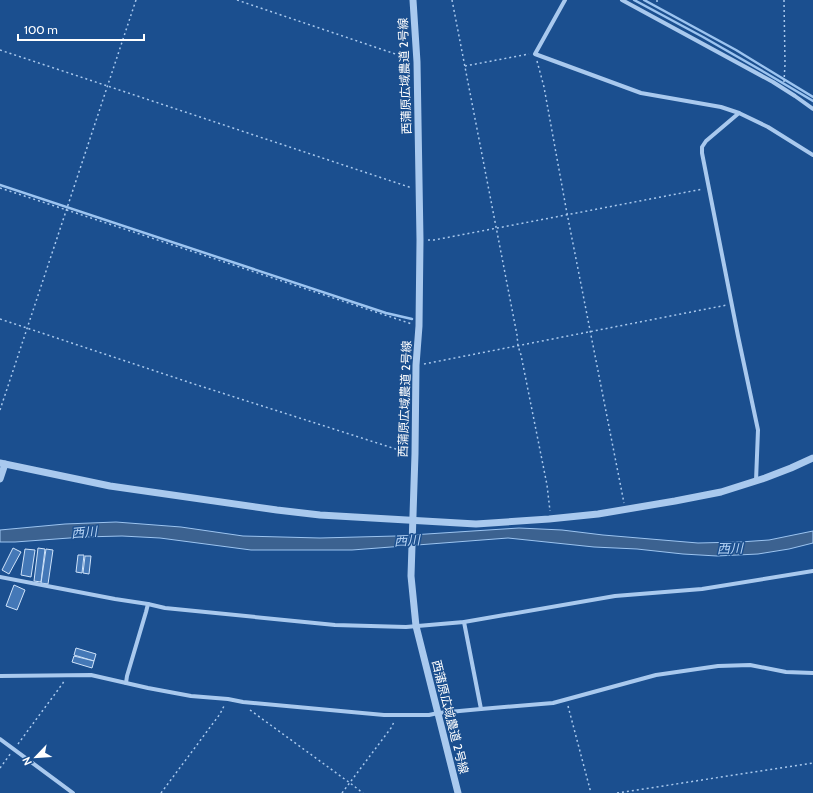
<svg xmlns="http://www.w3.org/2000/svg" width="813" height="793" font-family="Cabin,'Noto Sans JP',sans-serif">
<rect width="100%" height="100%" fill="#1b4f8f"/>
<path fill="#3c6290" stroke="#9cc4f0" d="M 116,522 L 181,527 L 243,536 L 320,538 L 396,536 L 519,528 L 562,530 L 603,535 L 698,543 L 740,542 L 769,540 L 813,531 L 813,543 L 789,549 L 758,554 L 717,556 L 683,554 L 637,549 L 594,547 L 508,538 L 352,550 L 251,550 L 160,538 L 122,536 L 83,537 L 15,542 L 0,542 L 0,530 L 65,524 Z"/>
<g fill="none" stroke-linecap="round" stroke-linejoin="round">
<g stroke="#9cc4f0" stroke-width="2.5">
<path d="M 634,0 L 703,37 L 764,72 L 813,101"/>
<path d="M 644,0 L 736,50 L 813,97"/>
<path d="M 0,185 L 386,313 L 412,319"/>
</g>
</g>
<g fill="#4478b7" stroke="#cfe3fa">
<path d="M 13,548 L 21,552 L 9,574 L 2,570 Z"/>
<path d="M 38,548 L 45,549 L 41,582 L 34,581 Z"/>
<path d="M 25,549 L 35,550 L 31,577 L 21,575 Z"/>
<path d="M 46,549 L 53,550 L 48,584 L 41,583 Z"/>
<path d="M 78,555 L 84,555 L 82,573 L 76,572 Z"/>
<path d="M 85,556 L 91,556 L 89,574 L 83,573 Z"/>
<path d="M 14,585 L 25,590 L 17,610 L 6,606 Z"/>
<path d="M 76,648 L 96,654 L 94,661 L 74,655 Z"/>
<path d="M 74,656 L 94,661 L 92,668 L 72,662 Z"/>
</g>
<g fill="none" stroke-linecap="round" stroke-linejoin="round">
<g stroke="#a9c9ee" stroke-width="1.5" stroke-dasharray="2 3" stroke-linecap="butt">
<path d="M 237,0 L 410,59"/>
<path d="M 452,0 L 517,335 L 518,346 L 521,355 L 547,485 L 550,511"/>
<path d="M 657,0 L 657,2"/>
<path d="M 784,0 L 785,64 L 784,82"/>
<path d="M 0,50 L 412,188"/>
<path d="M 537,61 L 544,87 L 566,208 L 624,503"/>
<path d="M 465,66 L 529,54"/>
<path d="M 0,188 L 412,324"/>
<path d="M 428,240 L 434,240 L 703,189"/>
<path d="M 0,319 L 194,384 L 402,451"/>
<path d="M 424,364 L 727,305"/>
<path d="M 0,410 L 136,0"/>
<path d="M 568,706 L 591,793"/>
<path d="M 250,710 L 350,783 L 363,793"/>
<path d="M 18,744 L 63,683 L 64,681"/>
<path d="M 0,768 L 11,753"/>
<path d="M 161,793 L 220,714 L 225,704"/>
<path d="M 342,793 L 391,728 L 394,722"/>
<path d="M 617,793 L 813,763"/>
</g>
<g stroke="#a9c9ee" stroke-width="4">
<path d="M 565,0 L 535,54 L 641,93 L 721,107 L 739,113 L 768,127 L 813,155"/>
<path d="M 622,0 L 773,82 L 795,96 L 813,109"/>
<path d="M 739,113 L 706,141 L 702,147 L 702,153 L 738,336 L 758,430 L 756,481"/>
<path d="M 0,577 L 115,599 L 148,604 L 165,608 L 335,625 L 406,627 L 464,622 L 615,596 L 702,589 L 813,571"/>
<path d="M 464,622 L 481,709"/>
<path d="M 0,676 L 91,675 L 148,688 L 191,696 L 228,699 L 243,702 L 384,715 L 429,715 L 438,713 L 481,709 L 553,703 L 656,675 L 718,666 L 750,665 L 786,672 L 813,673"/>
<path d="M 126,683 L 127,676 L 146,612 L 148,604"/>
<path d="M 0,739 L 73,793"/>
</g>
<g stroke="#a9c9ee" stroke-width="7">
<path d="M 413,0 L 417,62 L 420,240 L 419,326 L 416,365 L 415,454 L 411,576 L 416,626 L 458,793"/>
<path d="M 0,463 L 110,486 L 277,510 L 320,515 L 476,524 L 549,519 L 598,514 L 675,501 L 721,492 L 765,478 L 791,468 L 813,458"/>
<path d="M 0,479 L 5,464"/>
</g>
</g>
<g text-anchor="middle" stroke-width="3" stroke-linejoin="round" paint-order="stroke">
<g font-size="12" fill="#fff" stroke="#1b4f8f">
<text transform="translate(405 76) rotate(-92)" y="4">西蒲原広域農道 2号線</text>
<text transform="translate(405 399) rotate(-88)" y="4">西蒲原広域農道 2号線</text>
<text transform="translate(450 717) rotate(76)" y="4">西蒲原広域農道 2号線</text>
</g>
<g font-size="13" font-style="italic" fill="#b5d3f5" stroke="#1b4f8f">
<text transform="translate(84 532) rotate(-5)" y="5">西川</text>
<text transform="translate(407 540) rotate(-3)" y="5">西川</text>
<text transform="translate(730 548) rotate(-1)" y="5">西川</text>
</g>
</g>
<g transform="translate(36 757) rotate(245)" stroke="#1b4f8f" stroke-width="3" paint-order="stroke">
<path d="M0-3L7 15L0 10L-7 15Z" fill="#ffffff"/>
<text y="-6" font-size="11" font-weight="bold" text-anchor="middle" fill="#ffffff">N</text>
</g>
<path d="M18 34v6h126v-6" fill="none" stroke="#ffffff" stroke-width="2"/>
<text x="24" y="34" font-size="12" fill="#ffffff" stroke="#1b4f8f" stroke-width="3" paint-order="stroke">100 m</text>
</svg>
